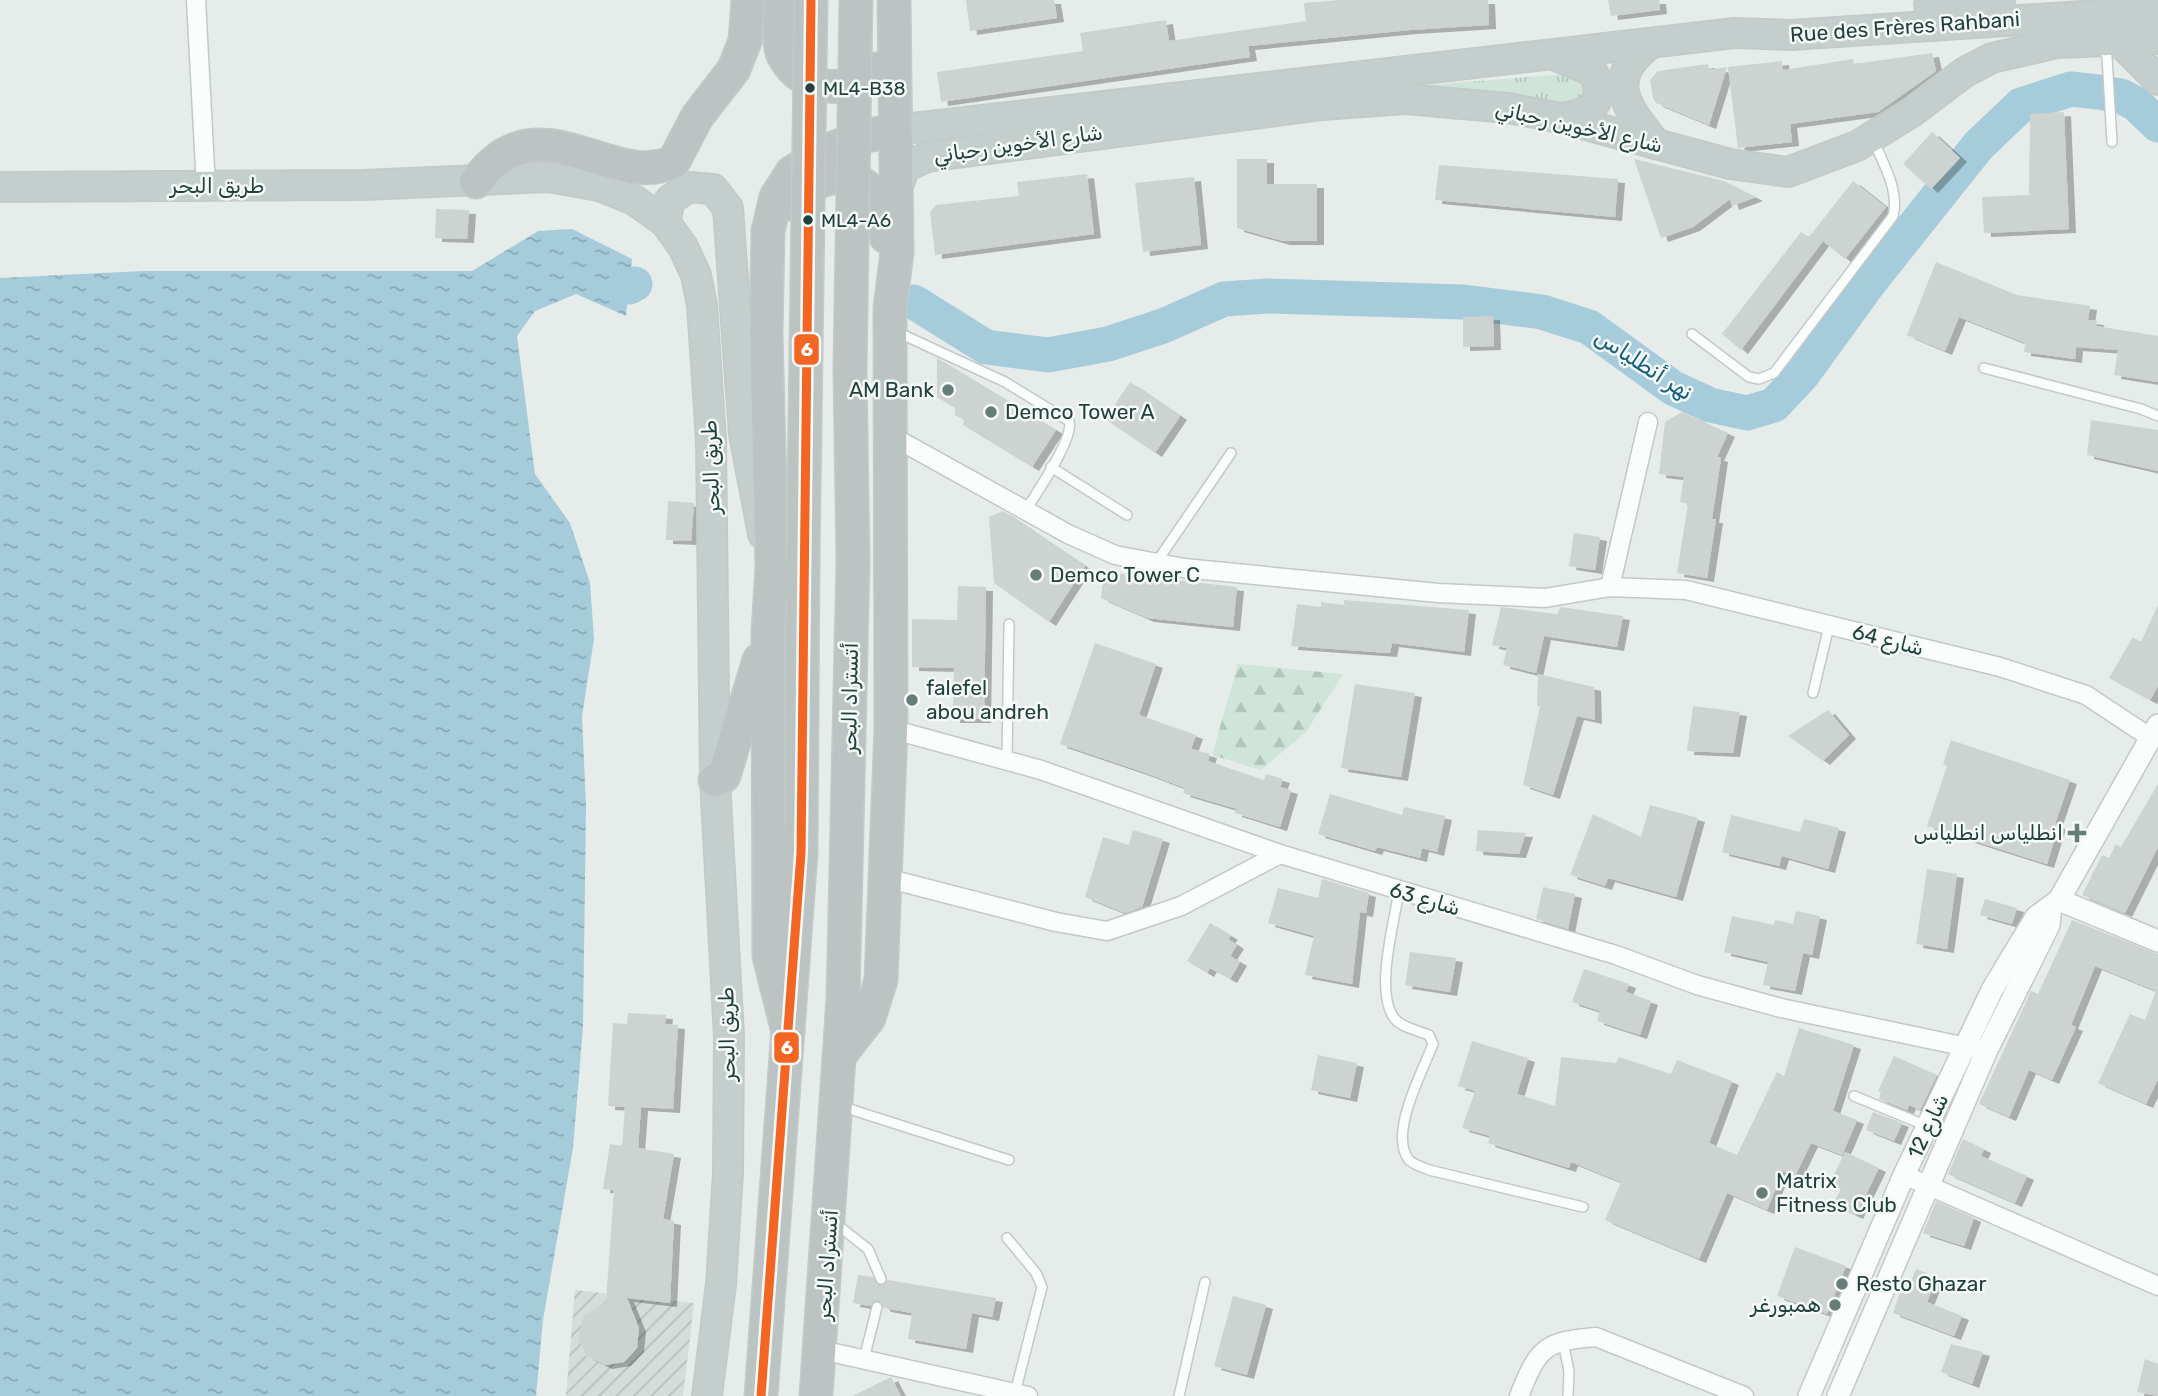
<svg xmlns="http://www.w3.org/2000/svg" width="2158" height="1396" font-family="Rubik,Vazirmatn,sans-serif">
<defs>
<pattern id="industrial-furrows" width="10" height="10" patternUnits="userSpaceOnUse" patternTransform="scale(1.75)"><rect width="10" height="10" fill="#d4ddda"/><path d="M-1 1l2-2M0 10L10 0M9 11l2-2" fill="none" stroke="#b6bfbc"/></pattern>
<pattern id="grass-tufts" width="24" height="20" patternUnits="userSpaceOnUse" patternTransform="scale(1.75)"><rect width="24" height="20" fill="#cfe5d9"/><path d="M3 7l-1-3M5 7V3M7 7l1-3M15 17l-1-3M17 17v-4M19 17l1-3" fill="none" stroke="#b1c6bb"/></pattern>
<pattern id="forest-firs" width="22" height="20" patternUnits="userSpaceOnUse" patternTransform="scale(1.75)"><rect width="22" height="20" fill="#cfe5d9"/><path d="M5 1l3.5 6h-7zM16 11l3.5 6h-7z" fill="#b1c6bb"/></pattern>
<pattern id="water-ripples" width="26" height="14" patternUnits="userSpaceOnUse" patternTransform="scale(1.75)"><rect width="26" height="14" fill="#a6ccdb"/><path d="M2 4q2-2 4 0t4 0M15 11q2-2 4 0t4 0" fill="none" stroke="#87a7b3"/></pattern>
<filter id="shadow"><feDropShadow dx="7" dy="4" stdDeviation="0" flood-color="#0004"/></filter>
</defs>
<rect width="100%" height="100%" fill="#e6ecea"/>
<path fill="url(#industrial-furrows)" d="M 575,1290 L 694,1303 L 683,1396 L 566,1396 Z"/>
<path fill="url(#grass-tufts)" d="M 1566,74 L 1576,75 L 1586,87 L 1577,104 L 1562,106 L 1364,90 Z"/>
<path fill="url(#forest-firs)" d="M 1238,664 L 1343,674 L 1306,732 L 1261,770 L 1212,755 Z"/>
<path fill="url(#water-ripples)" d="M 572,229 L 632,259 L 626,316 L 576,294 L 535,311 L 517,336 L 535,474 L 570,523 L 590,583 L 594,639 L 582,716 L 586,806 L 583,1027 L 573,1148 L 543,1320 L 536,1396 L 0,1396 L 0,278 L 143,271 L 472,271 L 538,231 Z"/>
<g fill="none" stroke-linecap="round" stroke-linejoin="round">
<g stroke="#a6ccdb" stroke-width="35">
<path d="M 629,287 L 635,284"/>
<path d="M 914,302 L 986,347 L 1048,355 L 1108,344 L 1163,326 L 1224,299 L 1268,296 L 1463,302 L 1542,312 L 1589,327 L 1673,388 L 1710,405 L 1747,413 L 1774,405 L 1803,374 L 1869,283 L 1978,146 L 2021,105 L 2071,89 L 2098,92 L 2121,96 L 2136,104 L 2158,125"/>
</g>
</g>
<g fill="#cdd3d1" filter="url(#shadow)">
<path d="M 966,0 L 1054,0 L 1057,18 L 970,31 Z"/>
<path d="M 1340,0 L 1488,0 L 1489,25 L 1410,30 L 1248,46 L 1250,57 L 941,102 L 937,72 L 1083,51 L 1080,33 L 1166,20 L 1169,41 L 1306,21 L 1304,3 Z"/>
<path d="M 1608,0 L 1659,0 L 1660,10 L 1611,16 Z"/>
<path d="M 1932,53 L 1936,71 L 1878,112 L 1790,124 L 1792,142 L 1738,148 L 1728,67 L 1782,61 L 1783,70 L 1853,59 L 1854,64 Z"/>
<path d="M 1708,64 L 1709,70 L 1727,67 L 1709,125 L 1656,103 L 1653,98 L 1650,80 L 1658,71 Z"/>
<path d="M 2064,112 L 2069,229 L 1984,233 L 1982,197 L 2029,195 L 2030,114 Z"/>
<path d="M 1932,132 L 1960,158 L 1931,189 L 1903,164 Z"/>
<path d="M 1237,159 L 1267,159 L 1267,184 L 1317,184 L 1317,241 L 1283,241 L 1237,228 Z"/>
<path d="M 1634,159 L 1724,181 L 1756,197 L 1732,206 L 1730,199 L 1693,227 L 1661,238 Z"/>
<path d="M 1439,165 L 1618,179 L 1615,217 L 1435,200 Z"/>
<path d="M 1087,174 L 1094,234 L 935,255 L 930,212 L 936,205 L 1019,196 L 1017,182 Z"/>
<path d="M 1194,177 L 1201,245 L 1143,252 L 1135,183 Z"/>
<path d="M 1853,181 L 1886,207 L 1845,259 L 1823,241 L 1741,350 L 1722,334 L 1801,232 L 1809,237 Z"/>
<path d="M 436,209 L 469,210 L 467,239 L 435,238 Z"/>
<path d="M 1936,262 L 2017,295 L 2090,306 L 2088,320 L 2097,321 L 2096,326 L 2158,336 L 2158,382 L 2114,375 L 2118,350 L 2076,347 L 2075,359 L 2024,352 L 2025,343 L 1959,317 L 1945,351 L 1907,335 Z"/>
<path d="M 1493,316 L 1494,346 L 1463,347 L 1463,317 Z"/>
<path d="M 937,358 L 1056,430 L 1032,467 L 963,425 L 964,420 L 955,415 L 955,408 L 937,397 Z"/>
<path d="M 1130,382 L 1180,416 L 1155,453 L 1105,419 Z"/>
<path d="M 1682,412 L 1728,433 L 1717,457 L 1721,458 L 1712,519 L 1716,519 L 1707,578 L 1677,573 L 1688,504 L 1680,502 L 1684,477 L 1659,474 L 1665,422 Z"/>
<path d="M 2091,420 L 2158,430 L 2158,471 L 2087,455 Z"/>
<path d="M 668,501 L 694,503 L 691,541 L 666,540 Z"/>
<path d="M 1003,511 L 1085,566 L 1049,622 L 994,583 L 989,517 Z"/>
<path d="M 1574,533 L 1600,537 L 1595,570 L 1569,566 Z"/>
<path d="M 1104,572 L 1237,587 L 1233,627 L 1147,618 L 1101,598 Z"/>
<path d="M 958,586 L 986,587 L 984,719 L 953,719 L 954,668 L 912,667 L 912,619 L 957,620 Z"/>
<path d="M 1344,600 L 1469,610 L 1464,652 L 1392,643 L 1390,653 L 1291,646 L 1297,604 L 1321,607 L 1321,602 L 1344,605 Z"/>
<path d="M 2158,605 L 2158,686 L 2150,700 L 2109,678 L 2133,637 L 2141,642 Z"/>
<path d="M 1501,607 L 1557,614 L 1561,607 L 1623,616 L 1617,647 L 1544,636 L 1536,673 L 1503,665 L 1507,648 L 1492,645 Z"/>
<path d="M 1095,643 L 1156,664 L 1139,715 L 1196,735 L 1191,749 L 1210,754 L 1208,761 L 1264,780 L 1266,774 L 1283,779 L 1280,787 L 1291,790 L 1280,827 L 1235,813 L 1237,809 L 1183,793 L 1185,788 L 1143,772 L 1060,744 Z"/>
<path d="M 1538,674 L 1594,687 L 1595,720 L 1577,716 L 1553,795 L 1523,785 L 1540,706 L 1537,706 Z"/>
<path d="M 1355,684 L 1415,693 L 1401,777 L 1341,768 Z"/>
<path d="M 1693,706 L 1740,712 L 1733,753 L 1687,751 Z"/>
<path d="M 1828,710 L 1849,735 L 1823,761 L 1788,736 Z"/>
<path d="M 1951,740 L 2070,780 L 2055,824 L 2059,825 L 2047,864 L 1927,826 L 1947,766 L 1943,764 Z"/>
<path d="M 2158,784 L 2158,847 L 2125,913 L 2082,895 L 2102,855 L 2109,858 L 2116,844 L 2121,847 Z"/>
<path d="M 1330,794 L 1402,815 L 1404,807 L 1445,816 L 1437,852 L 1422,848 L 1420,858 L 1377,847 L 1375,851 L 1318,834 Z"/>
<path d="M 1650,805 L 1698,818 L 1676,897 L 1608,878 L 1605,886 L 1570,875 L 1593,814 L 1641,837 Z"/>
<path d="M 1731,815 L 1800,832 L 1804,819 L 1839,828 L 1828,869 L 1782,856 L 1779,866 L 1722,852 Z"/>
<path d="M 1133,830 L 1163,839 L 1142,907 L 1125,913 L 1085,897 L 1103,837 L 1129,845 Z"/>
<path d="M 1478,830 L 1526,833 L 1519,854 L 1476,851 Z"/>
<path d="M 1927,869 L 1957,874 L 1947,949 L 1916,944 Z"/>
<path d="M 1322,879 L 1369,893 L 1366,913 L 1360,912 L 1352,984 L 1305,975 L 1314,936 L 1268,923 L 1278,888 L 1318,898 Z"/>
<path d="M 1543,887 L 1575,894 L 1568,929 L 1536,919 Z"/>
<path d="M 1985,899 L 2017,908 L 2012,924 L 1980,915 Z"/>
<path d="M 1796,911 L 1820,916 L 1812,955 L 1803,953 L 1795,991 L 1763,985 L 1768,962 L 1724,952 L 1732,916 L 1774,925 L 1775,920 L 1793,924 Z"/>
<path d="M 2072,920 L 2158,954 L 2158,1079 L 2146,1104 L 2098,1083 L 2130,1014 L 2145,1020 L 2156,991 L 2095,966 L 2071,1025 L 2076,1027 L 2052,1080 L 2029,1070 L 2009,1117 L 1979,1104 L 2031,991 L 2038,994 Z"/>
<path d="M 1210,923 L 1231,936 L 1228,939 L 1237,945 L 1230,956 L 1240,962 L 1230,979 L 1210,968 L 1207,973 L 1187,961 Z"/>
<path d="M 1410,952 L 1456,958 L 1450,992 L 1405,985 Z"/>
<path d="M 1584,969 L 1629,984 L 1626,992 L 1651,1001 L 1640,1035 L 1597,1021 L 1600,1011 L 1572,1002 Z"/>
<path d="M 628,1013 L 666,1015 L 665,1024 L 678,1025 L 673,1109 L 641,1107 L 638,1148 L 674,1154 L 663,1219 L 674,1221 L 670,1303 L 627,1298 L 639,1328 L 637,1348 L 624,1362 L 605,1365 L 586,1356 L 578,1336 L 584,1316 L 606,1302 L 614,1190 L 603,1189 L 610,1144 L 622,1146 L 625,1107 L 608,1106 L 613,1023 L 627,1024 Z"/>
<path d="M 1799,1028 L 1854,1045 L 1833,1111 L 1857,1120 L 1842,1155 L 1811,1143 L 1795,1176 L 1783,1171 L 1767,1210 L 1727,1193 L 1699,1259 L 1605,1220 L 1621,1182 L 1571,1162 L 1569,1168 L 1488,1143 L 1490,1136 L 1462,1128 L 1475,1091 L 1458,1086 L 1472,1041 L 1528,1058 L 1517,1094 L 1555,1106 L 1561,1057 L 1616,1063 L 1619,1057 L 1671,1074 L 1677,1060 L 1732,1081 L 1709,1143 L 1737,1155 L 1777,1072 L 1784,1076 Z"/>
<path d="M 1318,1055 L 1357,1063 L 1350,1098 L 1311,1090 Z"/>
<path d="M 1894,1056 L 1937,1075 L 1920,1110 L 1909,1105 L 1907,1110 L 1879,1099 L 1881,1092 L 1878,1091 Z"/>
<path d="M 1873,1112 L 1902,1123 L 1894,1141 L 1866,1130 Z"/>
<path d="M 1963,1139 L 1984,1149 L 1981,1156 L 2027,1176 L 2015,1203 L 1948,1174 Z"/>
<path d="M 1845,1152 L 1879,1168 L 1856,1215 L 1833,1204 L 1841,1189 L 1830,1183 Z"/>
<path d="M 1936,1201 L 1974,1218 L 1964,1246 L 1923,1233 Z"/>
<path d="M 1795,1247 L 1846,1266 L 1827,1314 L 1777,1296 Z"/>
<path d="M 1916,1269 L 1937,1277 L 1927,1302 L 1962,1316 L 1954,1336 L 1893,1313 L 1900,1292 L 1906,1294 Z"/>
<path d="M 858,1275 L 873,1277 L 880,1286 L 888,1280 L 996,1298 L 992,1317 L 972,1313 L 966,1349 L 908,1339 L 912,1313 L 884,1308 L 878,1300 L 870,1306 L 853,1303 Z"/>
<path d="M 1233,1296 L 1266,1305 L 1247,1375 L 1214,1366 Z"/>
<path d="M 1951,1344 L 1983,1352 L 1972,1384 L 1941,1372 Z"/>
<path d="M 2145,1359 L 2158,1364 L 2158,1396 L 2137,1392 Z"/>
<path d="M 891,1377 L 901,1396 L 853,1396 Z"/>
</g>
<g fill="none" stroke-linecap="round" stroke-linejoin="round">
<g stroke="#c3c9c7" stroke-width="12">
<g id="service">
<path d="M 2101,44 L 2107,57 L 2112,142"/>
<path d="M 897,332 L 1005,382 L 1069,421 C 1075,437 1036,494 1026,510"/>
<path d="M 1692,334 L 1749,377 L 1759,379 L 1774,373 L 1893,216 C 1900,190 1882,162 1873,139"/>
<path d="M 1984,368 L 2141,409 L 2158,416"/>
<path d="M 1051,467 L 1127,515"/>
<path d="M 1156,563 L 1231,453"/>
<path d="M 1813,693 L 1829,626"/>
<path d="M 1007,760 L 1009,624"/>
<path d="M 1399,891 C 1394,923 1374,994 1395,1019 C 1401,1027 1419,1031 1429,1035 L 1433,1044 C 1423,1071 1388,1134 1409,1160 C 1414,1165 1423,1167 1429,1170 L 1583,1207"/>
<path d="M 1854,1096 L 1927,1126"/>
<path d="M 840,1106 L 1009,1160"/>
<path d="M 835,1223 L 868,1249 L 881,1279"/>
<path d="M 1007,1238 L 1036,1273 L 1042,1287 L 1015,1393"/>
<path d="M 1563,1342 L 1569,1371 L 1568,1396"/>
<path d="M 864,1359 L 877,1307"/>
<path d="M 1179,1396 L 1205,1282"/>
</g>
</g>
<g stroke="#c3c9c7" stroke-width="21">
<g id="minor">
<path d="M 196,0 L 206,187"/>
<path d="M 888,434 L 1068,534 L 1115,555 L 1184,568 L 1438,593 L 1545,598 L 1610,587 L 1686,590 L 2000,667 L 2086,695 L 2151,738"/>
<path d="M 1610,587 L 1648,422"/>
<path d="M 891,729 L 1041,770 L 1280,854 L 1616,955 L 1697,985 L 1781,1008 L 1976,1049"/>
<path d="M 886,878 L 1056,922 L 1107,931 L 1181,906 L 1280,854"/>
<path d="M 1904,1175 L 2158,1286"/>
<path d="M 821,1350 L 1028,1396"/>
<path d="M 1519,1396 C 1538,1349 1543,1341 1596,1337 L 1744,1396"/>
</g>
</g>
<g stroke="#c3c9c7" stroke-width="24">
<g id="tertiary">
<path d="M 2059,900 L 2158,941"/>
<path d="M 1809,1396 L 1904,1175 L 1992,990 L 2036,917 L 2059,900 L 2158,725"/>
<path d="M 1838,1396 L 1986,1052 L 2049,925 L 2051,907"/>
</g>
</g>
<g stroke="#c2cbc9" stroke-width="32">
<g id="trunk">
<path d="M 1929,5 L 2000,0"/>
<path d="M 2120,42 L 2158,80"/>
<path d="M 1651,43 C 1603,80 1626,106 1656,144"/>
<path d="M 1556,56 L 1592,71 C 1611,101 1587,116 1560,118"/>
<path d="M 895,130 L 1735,33 L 1791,35 L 2158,11"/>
<path d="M 898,186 L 905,167 L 927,157 L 1322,105 L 1405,99 L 1508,108 L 1560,118 L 1730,164 L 1788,172 L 1857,146 L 1912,112 L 1965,72 L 1992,58 L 2057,43 L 2158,39"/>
<path d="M 0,187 L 362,185 L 549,177 L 599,186 L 634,200 L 665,222 L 683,247 L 696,275 L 702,305 L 711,440 L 715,780 L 729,1037 L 728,1173 L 721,1284 L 707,1396"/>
<path d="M 665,222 L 670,200 L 689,187 L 713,189 L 728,208 L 744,434 L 763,534"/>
</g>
</g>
<g stroke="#c2cbc9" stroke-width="35">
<g id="motorway">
<path d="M 781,0 C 781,15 777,42 783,55 C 801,91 850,97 877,69"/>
<path d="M 476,182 C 537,95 613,193 674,161 L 697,117 L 734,69 L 745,41 L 748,0"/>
<path d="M 790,204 C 832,158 883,173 886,237"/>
<path d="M 715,780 L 724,776 L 759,660"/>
<path d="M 788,1032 L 769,956 L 768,632 L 772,567 L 766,335 L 768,231 L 776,197 L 792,172 L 833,148 L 861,137 L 895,130"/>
<path d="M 840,1055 L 869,1018 L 881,980 L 891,729 L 890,308 L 897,252 L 894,0"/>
<path d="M 761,1396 L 801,853 L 803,562"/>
<path d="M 816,1396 L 843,999 L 853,562"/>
</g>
</g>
<use href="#service" stroke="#fbfcfc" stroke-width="9"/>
<use href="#minor" stroke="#fbfcfc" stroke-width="18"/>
<use href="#tertiary" stroke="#fbfcfc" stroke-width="21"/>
<use href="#trunk" stroke="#c4cecc" stroke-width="28"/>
<use href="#motorway" stroke="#bbc4c3" stroke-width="32"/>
<g stroke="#c2cbc9" stroke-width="35" stroke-linecap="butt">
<g id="motorway-bridge">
<path d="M 803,562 L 811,0"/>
<path d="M 853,562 L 850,369 L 856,0"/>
</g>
</g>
<use href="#motorway-bridge" stroke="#bbc4c3" stroke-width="32"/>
<g stroke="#f5faf8" stroke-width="14">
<path id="bus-1" d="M 761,1396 L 801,853 L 811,0"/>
</g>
<use href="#bus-1" stroke="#f26522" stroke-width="9"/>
</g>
<g fill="#22413c" stroke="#f5faf8" stroke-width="2.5">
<circle cx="810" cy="88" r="6"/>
<circle cx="808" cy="220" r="6"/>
</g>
<g fill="#677d79" stroke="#f5faf8" stroke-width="2.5">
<circle cx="948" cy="390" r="7"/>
<circle cx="991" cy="412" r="7"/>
<circle cx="1036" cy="575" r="7"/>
<circle cx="912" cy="700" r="7"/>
<path d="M2073.5 822.5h7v7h7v7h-7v7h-7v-7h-7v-7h7z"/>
<circle cx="1762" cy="1193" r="7"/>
<circle cx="1842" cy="1284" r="7"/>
<circle cx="1835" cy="1305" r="7"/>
</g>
<g text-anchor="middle" stroke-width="5" stroke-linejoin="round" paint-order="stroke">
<g font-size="19" fill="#22413c" stroke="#f5faf8" text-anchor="start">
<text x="823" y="95">ML4-B38</text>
<text x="821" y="227">ML4-A6</text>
</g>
<g font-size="21" fill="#22413c" stroke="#f5faf8">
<text transform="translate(1905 27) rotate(-4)" y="7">Rue des Frères Rahbani</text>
<text transform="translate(1579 127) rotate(13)" y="7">شارع الأخوين رحباني</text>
<text transform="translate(1018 144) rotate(-8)" y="7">شارع الأخوين رحباني</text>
<text x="217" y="193">طريق البحر</text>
<text transform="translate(711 467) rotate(-92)" y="7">طريق البحر</text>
<text transform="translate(1888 640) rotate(14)" y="7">شارع 64</text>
<text transform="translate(850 698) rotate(-89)" y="7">أتستراد البحر</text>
<text transform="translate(1425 899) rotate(16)" y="7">شارع 63</text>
<text transform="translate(727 1034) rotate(-91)" y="7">طريق البحر</text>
<text transform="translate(1928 1126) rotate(-65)" y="7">شارع 12</text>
<text transform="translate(827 1265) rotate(-86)" y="7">أتستراد البحر</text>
</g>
<g font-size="21" fill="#22413c" stroke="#f5faf8" text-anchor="start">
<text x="934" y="397" text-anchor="end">AM Bank</text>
<text x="1005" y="419">Demco Tower A</text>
<text x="1050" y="582">Demco Tower C</text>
<text x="926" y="695">falefel<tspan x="926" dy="24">abou andreh</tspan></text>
<text x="2063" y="840" text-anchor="end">انطلياس انطلياس</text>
<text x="1776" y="1188">Matrix<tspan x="1776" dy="24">Fitness Club</tspan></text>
<text x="1856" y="1291">Resto Ghazar</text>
<text x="1821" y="1312" text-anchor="end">همبورغر</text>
</g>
<g font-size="23" font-style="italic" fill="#196080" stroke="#f5faf8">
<text transform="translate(1644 364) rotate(33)" y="8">نهر أنطلياس</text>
</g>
</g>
<g stroke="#f5faf8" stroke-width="2.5">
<rect x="793" y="333" width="27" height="33" rx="7" fill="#f26522"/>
<rect x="773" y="1031" width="27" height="33" rx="7" fill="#f26522"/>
</g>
<g font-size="19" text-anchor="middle" font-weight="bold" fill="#fff">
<text x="807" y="356">6</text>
<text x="787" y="1054">6</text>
</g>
</svg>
